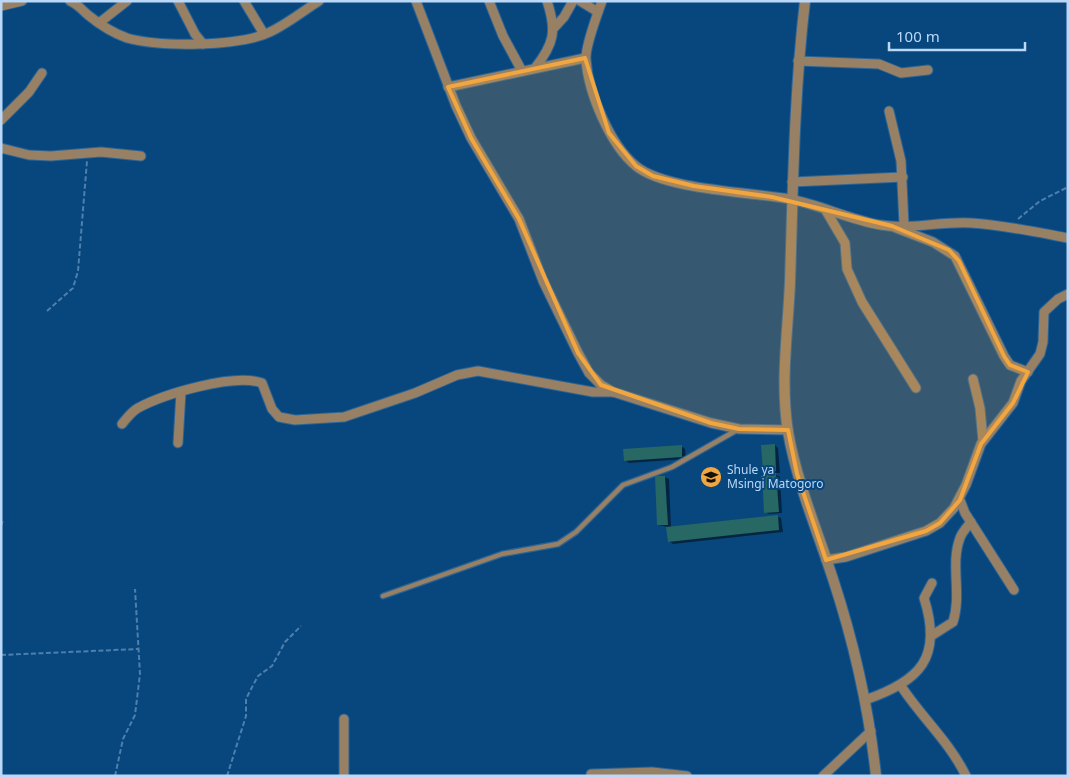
<svg xmlns="http://www.w3.org/2000/svg" width="1069" height="777" font-family="'Noto Sans',sans-serif">
<rect width="100%" height="100%" fill="#08477d"/>
<g fill="#0007">
<path d="M 775,445 L 778,448 L 780,473 L 773,473 L 780,477 L 782,513 L 769,514 L 765,512 L 770,475 L 764,471 Z"/>
<path d="M 681,446 L 685,449 L 686,459 L 629,463 L 625,460 Z"/>
<path d="M 665,477 L 669,479 L 671,528 L 777,516 L 781,518 L 783,532 L 673,544 L 669,541 L 668,527 L 658,525 L 656,478 Z"/>
</g>
<g fill="#276764">
<path d="M 775,444 L 776,471 L 763,472 L 761,445 Z"/>
<path d="M 682,445 L 682,457 L 624,461 L 623,449 Z"/>
<path d="M 776,473 L 779,512 L 764,513 L 762,474 Z"/>
<path d="M 655,476 L 665,476 L 668,525 L 657,525 Z"/>
<path d="M 778,515 L 779,530 L 668,542 L 666,527 Z"/>
</g>
<g fill="none" stroke-linecap="round" stroke-linejoin="round">
<g stroke="#2c6496" stroke-width="7">
<path id="service" d="M 383,596 L 502,554 L 558,544 L 576,532 L 623,485 L 672,467 L 737,430"/>
</g>
<g stroke="#2c6496" stroke-width="11">
<g id="minor">
<path d="M 70,1 C 78,4 82,10 88,15 C 99,24 113,33 127,38 C 160,47 239,47 270,32 C 287,24 303,11 319,1"/>
<path d="M 178,1 L 195,34 L 203,44"/>
<path d="M 244,1 L 264,34"/>
<path d="M 416,1 L 456,106 L 471,138 L 519,219 L 543,281 L 578,353 L 589,373 L 601,385 L 613,392 L 711,423 L 739,429 L 788,430"/>
<path d="M 489,1 L 503,36 L 522,71"/>
<path d="M 580,1 L 598,12"/>
<path d="M 602,1 C 598,12 585,48 586,59 C 588,92 610,145 636,166 C 665,190 752,192 790,199 C 821,205 850,220 881,225 C 910,230 941,221 971,223 C 1004,225 1036,232 1068,238"/>
<path d="M 1,6 L 22,1"/>
<path d="M 99,23 L 127,1"/>
<path d="M 553,29 L 564,17 L 573,1"/>
<path d="M 798,61 L 879,64 L 901,73 L 928,70"/>
<path d="M 535,68 C 554,44 557,31 547,1"/>
<path d="M 448,87 L 585,58"/>
<path d="M 889,111 L 901,161 L 904,225"/>
<path d="M 1,120 L 29,92 L 42,73"/>
<path d="M 1,148 L 29,155 L 51,156 L 101,152 L 141,156"/>
<path d="M 792,182 L 903,177"/>
<path d="M 825,209 L 845,243 L 847,269 L 862,302 L 916,388"/>
<path d="M 894,227 L 933,242 L 955,256 L 1004,356 L 1010,365 L 1028,372"/>
<path d="M 973,379 L 980,408 L 983,441"/>
<path d="M 122,424 C 127,418 131,412 138,408 C 164,394 234,373 262,383 L 272,409 L 279,417 L 295,420 L 344,417 L 415,393 L 457,375 L 478,371 L 593,392 L 613,392"/>
<path d="M 178,443 L 181,392"/>
<path d="M 960,500 L 965,513 L 1014,590"/>
<path d="M 826,560 L 846,557 L 926,531 L 940,523 L 954,508 L 966,485 L 981,444 L 1013,403 L 1021,381 L 1040,354 L 1043,342 L 1044,312 L 1058,299 L 1068,294"/>
<path d="M 931,636 L 953,622 C 962,594 950,564 960,538 C 962,532 967,527 971,522"/>
<path d="M 901,686 C 922,718 949,741 966,776"/>
<path d="M 865,700 C 920,681 943,658 924,598 L 932,583"/>
<path d="M 591,774 L 652,772 L 687,776"/>
<path d="M 344,776 L 344,719"/>
<path d="M 823,776 L 871,731"/>
</g>
</g>
<g stroke="#2c6496" stroke-width="12">
<path id="tertiary" d="M 805,1 C 794,95 793,188 790,282 C 788,332 780,381 788,432 C 797,483 817,530 833,579 C 854,643 869,709 876,776"/>
</g>
<g stroke="#4e7fad" stroke-width="2" stroke-dasharray="5 2.5" stroke-linecap="butt">
<path d="M 1018,219 L 1040,201 L 1068,187"/>
<path d="M 47,311 L 73,288 L 78,271 L 87,161"/>
<path d="M 1,526 L 3,520"/>
<path d="M 1,614 L 1,615"/>
<path d="M 1,655 L 138,649"/>
<path d="M 115,776 L 123,739 L 135,715 L 140,674 L 135,589"/>
<path d="M 227,776 L 246,716 L 246,699 L 250,691 L 258,676 L 272,666 L 285,642 L 301,626"/>
</g>
<use href="#service" stroke="#978064" stroke-width="4.5"/>
<use href="#minor" stroke="#978064" stroke-width="9"/>
<use href="#tertiary" stroke="#978064" stroke-width="10"/>
</g>
<path fill="#f1a63f" fill-opacity="0.2" stroke="#f1a63f" stroke-width="4" stroke-linejoin="round" d="M 585,58 L 609,133 L 636,166 L 653,176 L 694,186 L 772,197 L 892,226 L 949,250 L 959,261 L 1004,356 L 1010,365 L 1028,372 L 1013,403 L 981,444 L 960,500 L 940,523 L 926,531 L 826,560 L 797,474 L 788,430 L 739,429 L 711,423 L 601,385 L 578,353 L 519,219 L 471,138 L 448,87 Z"/>
<defs>
<g id="school-disc" transform="scale(1.125)"><circle r="9.5" fill="#f1a63f" stroke="#08477d"/><path d="M0-5L7-2L0 1L-7-2ZM-4 1L0 2.5L4 1V4Q0 6-4 4Z" fill="#111"/></g>
</defs>
<g fill-rule="evenodd">
<use href="#school-disc" x="711" y="477"/>
</g>
<g text-anchor="middle" stroke-width="4" stroke-linejoin="round" paint-order="stroke">
<g font-size="12" fill="#bbd8f8" stroke="#08477d" text-anchor="start">
<text x="727" y="474">Shule ya<tspan x="727" dy="14">Msingi Matogoro</tspan></text>
</g>
</g>
<rect width="1069" height="777" fill="none" stroke="#bbd8f8" stroke-width="5"/>
<path d="M889 42v8h136v-8" fill="none" stroke="#bbd8f8" stroke-width="2.5"/>
<text x="896" y="42" font-size="15" fill="#bbd8f8" stroke="#08477d" stroke-width="4" paint-order="stroke">100 m</text>
</svg>
